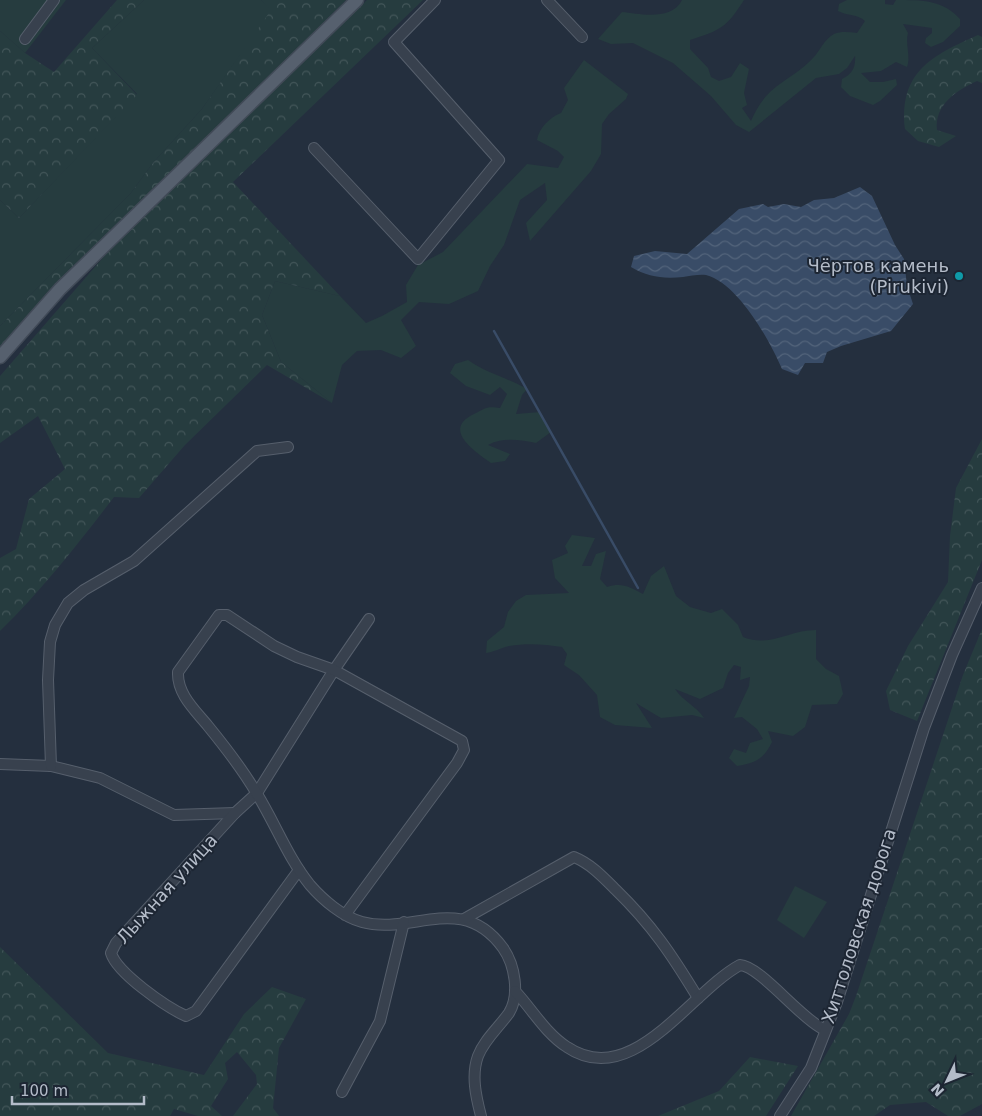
<svg xmlns="http://www.w3.org/2000/svg" width="982" height="1116" font-family="'DejaVu Sans',sans-serif">
<defs>
<pattern id="forest-crowns" width="20" height="18" patternUnits="userSpaceOnUse" patternTransform="scale(1.25)"><rect width="20" height="18" fill="#263c3f"/><path d="M2 6a3 3 0 1 1 6 0M12 15a3 3 0 1 1 6 0" fill="none" stroke="#435659"/></pattern>
<pattern id="water-waves" width="16" height="10" patternUnits="userSpaceOnUse" patternTransform="scale(1.25)"><rect width="16" height="10" fill="#394c67"/><path d="M0 5q4-4 8 0t8 0" fill="none" stroke="#53647b"/></pattern>
</defs>
<rect width="100%" height="100%" fill="#242f3e"/>
<g fill="#263c3f">
<path d="M 0,0 L 66,0 L 25,53 L 0,31 Z"/>
<path d="M 144,0 L 261,0 L 272,10 L 202,109 L 153,163 L 131,193 L 0,326 L 0,200 L 19,218 L 137,94 L 92,48 Z"/>
<path d="M 682,0 L 744,0 C 726,28 721,30 690,40 L 690,49 L 708,68 L 711,77 L 719,81 L 731,77 L 740,63 L 749,69 L 744,93 L 747,105 L 742,108 L 751,121 C 768,82 788,84 813,58 C 820,51 824,39 834,34 C 841,31 849,32 857,33 L 865,21 C 858,14 847,16 838,11 L 839,4 L 847,0 L 885,0 L 885,4 L 893,5 L 896,0 C 923,0 943,0 960,19 L 960,26 L 943,42 L 931,47 L 925,43 L 926,38 L 932,33 L 932,28 L 903,24 L 908,33 C 905,44 911,57 907,67 L 896,62 L 881,71 L 861,73 L 870,82 L 883,82 L 896,79 L 897,85 L 880,101 L 873,105 L 850,96 L 841,87 L 842,79 C 852,74 856,67 855,56 L 847,68 L 839,74 L 816,78 L 749,132 L 736,125 L 711,96 L 673,63 L 633,43 L 611,44 L 598,39 L 622,12 C 640,14 672,21 682,0 Z"/>
<path d="M 584,60 L 628,94 L 626,99 L 609,114 L 602,124 L 601,154 L 591,171 L 530,241 L 526,223 L 547,200 L 545,183 L 520,200 L 504,245 L 490,266 L 478,291 L 449,304 L 419,302 L 401,320 L 416,346 L 401,358 L 381,350 L 357,351 L 342,365 L 332,403 L 281,362 L 262,315 L 275,281 L 340,296 L 366,323 L 382,316 L 407,302 L 406,285 L 418,265 L 443,252 L 527,164 L 558,168 L 564,157 L 558,151 L 537,140 C 539,128 550,117 561,113 L 568,100 L 564,88 Z"/>
<path d="M 468,360 C 486,373 508,378 527,389 L 522,395 L 516,414 L 540,412 L 551,432 L 536,443 C 521,440 502,437 488,445 L 510,454 L 505,461 L 491,463 C 473,450 442,429 474,414 C 486,408 486,406 500,408 L 507,394 L 500,387 L 490,395 L 466,386 L 450,373 L 455,364 Z"/>
<path d="M 572,535 L 595,538 L 582,566 L 591,566 L 596,554 L 606,551 L 600,579 L 607,587 C 622,582 630,587 643,594 L 651,576 L 664,566 L 676,596 L 690,607 L 711,613 L 722,609 L 738,625 L 743,637 C 771,648 788,630 816,630 L 816,659 L 826,669 L 839,676 L 843,694 L 837,704 L 812,705 L 805,727 L 793,736 L 768,731 L 772,742 C 764,759 755,763 737,766 L 729,758 L 734,749 L 746,753 L 750,743 L 763,739 L 757,729 L 742,717 L 734,718 L 749,686 L 750,677 L 740,680 L 741,667 L 734,665 L 728,673 L 723,688 L 700,699 L 675,689 C 683,701 696,706 704,718 L 692,715 L 661,718 L 636,703 L 652,728 L 615,725 L 600,717 L 597,695 L 579,675 L 564,665 L 567,654 L 562,647 C 544,644 526,643 509,646 C 501,648 494,652 486,653 L 487,641 L 504,627 L 508,612 L 516,601 L 526,595 L 569,593 L 555,578 L 552,560 L 568,553 L 565,546 Z"/>
<path d="M 795,886 L 827,902 L 804,938 L 777,920 Z"/>
</g>
<g fill="url(#forest-crowns)">
<path d="M 117,0 L 144,0 L 92,48 L 137,95 L 19,218 L 0,200 L 0,31 L 25,53 L 54,72 Z"/>
<path d="M 261,0 L 346,0 L 0,346 L 0,326 L 131,193 L 153,163 L 202,109 L 271,10 Z"/>
<path d="M 367,0 L 423,0 L 233,182 L 340,296 L 275,281 L 262,315 L 281,362 L 332,403 L 267,365 L 185,445 L 139,498 L 114,497 C 78,544 42,590 0,631 L 0,558 L 16,549 L 29,499 L 65,469 L 38,416 L 0,443 L 0,376 L 135,221 Z"/>
<path d="M 978,35 L 982,37 L 982,83 L 977,81 C 957,90 934,105 937,130 L 956,136 L 939,147 L 918,141 L 905,129 C 899,72 931,56 978,35 Z"/>
<path d="M 982,439 L 982,560 L 917,721 L 890,710 L 886,691 L 908,646 L 948,582 L 950,536 L 956,488 Z"/>
<path d="M 982,629 L 982,1104 L 960,1116 L 948,1116 L 926,1102 L 890,1105 L 874,1116 L 791,1116 L 849,1014 L 856,996 L 963,675 Z"/>
<path d="M 0,947 L 108,1053 L 204,1075 L 244,1014 L 272,987 L 306,999 L 279,1048 L 273,1108 L 279,1116 L 233,1116 L 257,1084 L 256,1075 L 237,1052 L 225,1063 L 228,1079 L 211,1106 L 222,1116 L 198,1116 L 174,1109 L 170,1116 L 0,1116 Z"/>
<path d="M 750,1057 L 798,1066 L 766,1116 L 658,1116 L 719,1091 Z"/>
</g>
<path fill="url(#water-waves)" d="M 860,187 L 872,196 L 895,245 L 904,259 L 907,286 L 913,304 L 891,331 L 841,346 L 827,352 L 823,363 L 805,363 L 798,375 L 782,369 C 770,341 738,283 706,275 C 699,274 690,276 683,277 C 663,279 648,277 631,267 L 634,256 L 655,251 L 687,254 L 739,209 L 763,204 L 768,207 L 784,204 L 801,207 L 814,200 L 834,198 Z"/>
<g fill="none" stroke-linecap="round" stroke-linejoin="round">
<path stroke="#394c67" stroke-width="2.5" d="M 494,331 L 638,588"/>
<g stroke="#565f6c" stroke-width="12">
<g id="minor">
<path d="M 547,0 L 582,37"/>
<path d="M 25,39 L 54,0"/>
<path d="M 314,148 L 418,259 L 499,160 L 394,42 L 435,0"/>
<path d="M 0,764 L 51,766 L 100,778 L 174,815 L 235,813"/>
<path d="M 51,766 L 48,680 L 50,642 L 55,625 L 68,603 L 84,590 L 134,561 L 257,451 L 288,447"/>
<path d="M 299,870 L 196,1011 L 186,1016 C 166,1007 117,973 111,953 L 116,943 L 235,813 L 257,793 L 334,670 L 369,619"/>
<path d="M 345,915 L 457,763 L 464,750 L 462,741 L 334,670 L 297,657 L 274,646 L 227,615 L 219,615 L 178,672 C 177,694 195,710 208,726 C 226,748 243,770 257,794 C 275,823 288,858 310,885 C 323,900 343,917 362,922 C 412,936 461,891 503,948 C 515,965 520,995 509,1013 C 499,1027 484,1040 478,1056 C 471,1075 476,1097 481,1116"/>
<path d="M 464,919 L 574,857 C 591,864 603,877 616,890 C 652,925 672,955 698,998"/>
<path d="M 515,991 C 532,1009 546,1034 567,1047 C 632,1091 690,992 740,965 C 760,966 801,1019 825,1030"/>
<path d="M 342,1092 L 380,1021 L 404,922"/>
<path d="M 780,1116 L 811,1068 L 837,1002 L 924,728 L 952,655 L 982,588"/>
</g>
</g>
<g stroke="#414a57" stroke-width="15">
<path id="major" d="M 0,357 L 60,289 L 357,0"/>
</g>
<use href="#minor" stroke="#38414e" stroke-width="10"/>
<use href="#major" stroke="#56606e" stroke-width="12"/>
</g>
<circle fill="#0f9aa8" stroke="#1d2633" stroke-width="2" cx="959" cy="276" r="5"/>
<g text-anchor="middle" stroke-width="4" stroke-linejoin="round" paint-order="stroke">
<g font-size="18" fill="#b4bcc9" stroke="#1d2633" text-anchor="end">
<text x="949" y="272">Чёртов камень<tspan x="949" dy="21">(Pirukivi)</tspan></text>
</g>
<g font-size="18" fill="#b4bcc9" stroke="#1d2633">
<text transform="translate(167 889) rotate(-48)" y="6">Лыжная улица</text>
<text transform="translate(859 926) rotate(-72)" y="6">Хиттоловская дорога</text>
</g>
</g>
<g transform="translate(947 1081) rotate(227)" stroke="#1d2633" stroke-width="4" paint-order="stroke">
<path d="M0-4L9 19L0 12L-9 19Z" fill="#b4bcc9"/>
<text y="-8" font-size="14" font-weight="bold" text-anchor="middle" fill="#b4bcc9">N</text>
</g>
<path d="M12 1096v8h132v-8" fill="none" stroke="#b4bcc9" stroke-width="2.5"/>
<text x="20" y="1096" font-size="15" fill="#b4bcc9" stroke="#1d2633" stroke-width="4" paint-order="stroke">100 m</text>
</svg>
